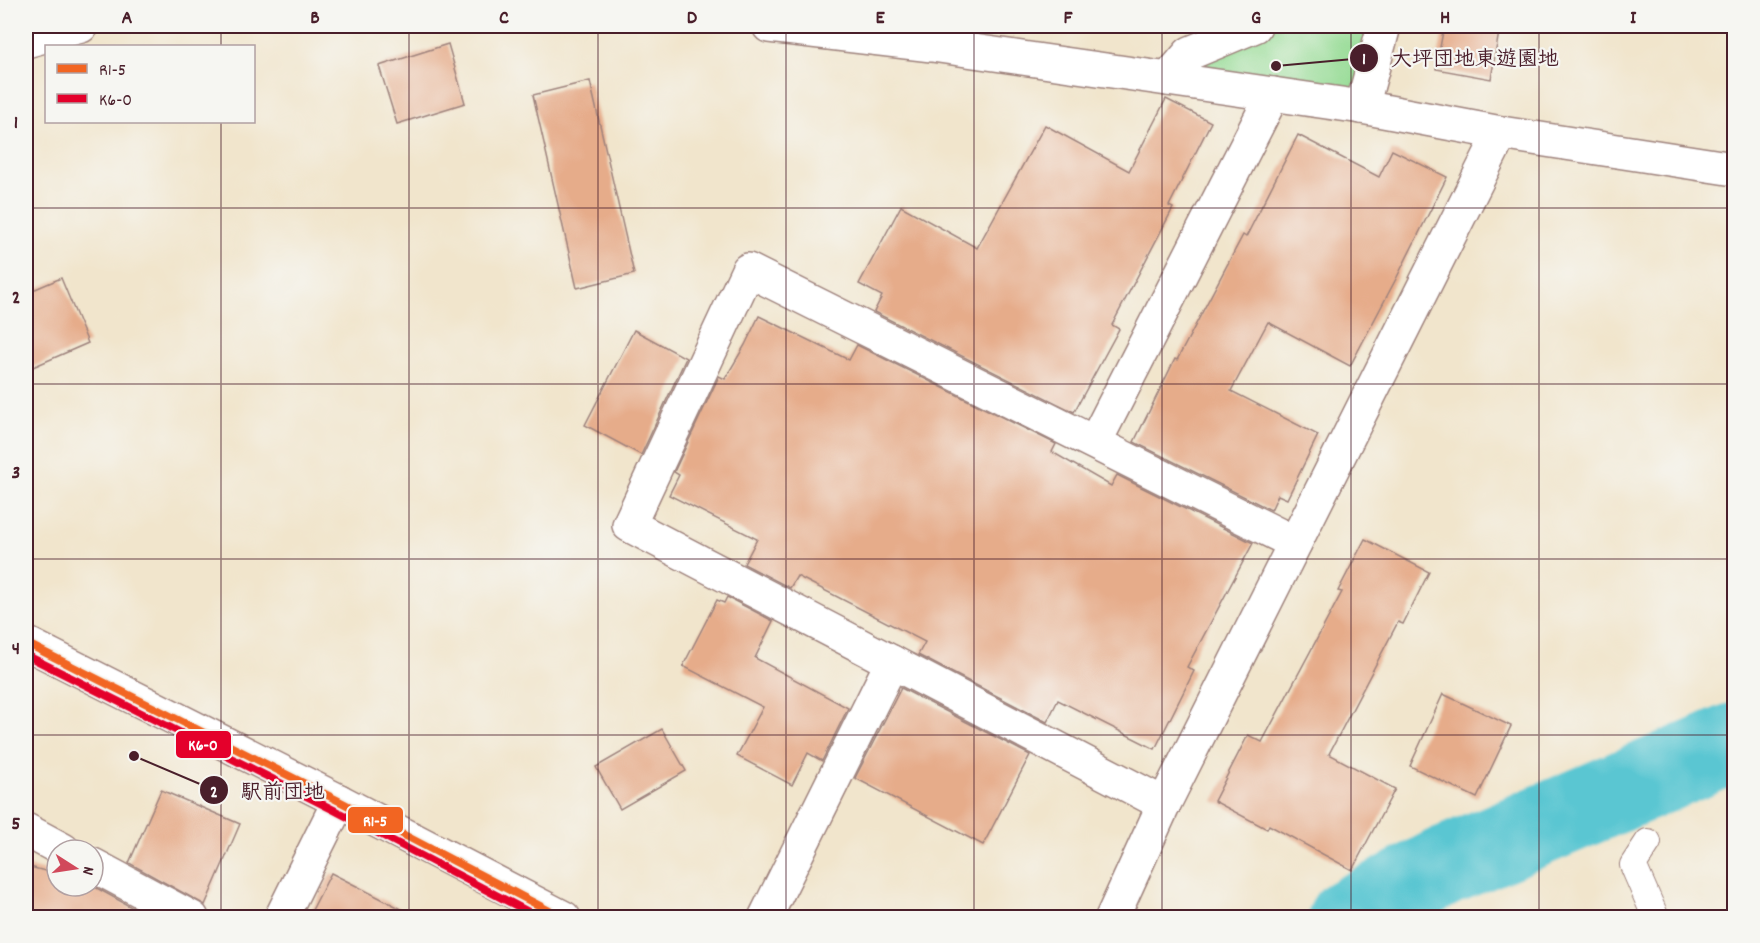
<svg xmlns="http://www.w3.org/2000/svg" width="1760" height="943" font-family="Dekko,'Klee One',sans-serif">
<rect width="100%" height="100%" fill="#f6f6f2"/>
<filter id="ink" filterUnits="userSpaceOnUse"><feTurbulence type="fractalNoise" baseFrequency=".0167" numOctaves="2"/><feDisplacementMap in="SourceGraphic" scale="12" xChannelSelector="R" yChannelSelector="G"/><feConvolveMatrix kernelMatrix="1 2 1 2 8 2 1 2 1" color-interpolation-filters="sRGB"/></filter>
<filter id="wash" filterUnits="userSpaceOnUse"><feTurbulence type="fractalNoise" baseFrequency=".008" numOctaves="4" result="noise"/><feDisplacementMap in="SourceGraphic" scale="24" xChannelSelector="R" yChannelSelector="G"/><feGaussianBlur stdDeviation="1.35" result="paint"/><feColorMatrix in="noise" values="0 0 0 0 0 0 0 0 0 0 0 0 0 0 0 0 0 1.4 0 .05"/><feComposite in="paint" operator="in"/></filter>
<g filter="url(#wash)">
<rect width="100%" height="100%" fill="#f1e5cc"/>
<path fill="#95db94" stroke="#707d60" stroke-width="1.5" d="M 1255,26 L 1384,26 L 1362,107 L 1168,79 Z"/>
<g fill="none" stroke-linecap="round" stroke-linejoin="round">
<path stroke="#5ac6d2" stroke-width="80" d="M 1348,918 L 1445,866 L 1734,743"/>
</g>
<g id="blocks">
<g fill="#e6ac8a">
<path d="M 1444,26 L 1500,26 L 1491,79 L 1436,69 Z"/>
<path d="M 448,44 L 465,103 L 397,124 L 379,66 Z"/>
<path d="M 590,81 L 634,274 L 577,288 L 533,95 Z"/>
<path d="M 1166,99 L 1211,122 L 1169,206 L 1173,208 L 1112,325 L 1119,329 L 1074,412 L 874,312 L 882,296 L 859,284 L 901,206 L 977,248 L 1045,125 L 1129,171 Z"/>
<path d="M 1298,135 L 1379,177 L 1392,150 L 1447,177 L 1397,277 L 1350,366 L 1268,322 L 1231,391 L 1318,435 L 1287,499 L 1278,495 L 1271,510 L 1134,442 L 1175,359 L 1177,360 L 1243,235 L 1246,237 Z"/>
<path d="M 61,278 L 88,343 L 26,370 L 26,293 Z"/>
<path d="M 759,316 L 849,360 L 857,345 L 1056,444 L 1052,452 L 1111,486 L 1117,475 L 1253,543 L 1187,667 L 1194,671 L 1155,749 L 1058,700 L 1047,722 L 918,655 L 925,642 L 797,576 L 790,588 L 744,564 L 757,539 L 669,495 L 679,475 L 674,472 L 719,376 L 725,379 L 745,345 Z"/>
<path d="M 634,330 L 686,358 L 641,455 L 585,425 Z"/>
<path d="M 1365,539 L 1429,572 L 1403,624 L 1398,622 L 1329,754 L 1395,789 L 1352,870 L 1269,825 L 1267,829 L 1214,801 L 1248,735 L 1262,742 L 1342,592 L 1338,591 Z"/>
<path d="M 727,597 L 773,621 L 755,658 L 848,708 L 822,761 L 808,753 L 792,785 L 737,756 L 763,707 L 683,666 L 717,600 L 724,603 Z"/>
<path d="M 901,688 L 1030,755 L 983,845 L 855,778 Z"/>
<path d="M 1443,694 L 1511,726 L 1477,798 L 1410,766 Z"/>
<path d="M 662,729 L 686,771 L 620,809 L 596,767 Z"/>
<path d="M 161,790 L 240,824 L 205,905 L 129,863 Z"/>
<path d="M 26,866 L 57,874 L 57,886 L 93,886 L 151,918 L 26,918 Z"/>
<path d="M 331,873 L 419,918 L 308,918 Z"/>
</g>
</g>
</g>
<g filter="url(#ink)">
<use href="#blocks" fill-opacity="0" stroke="#9e827c" stroke-width="1.5"/>
<g fill="none" stroke-linecap="round" stroke-linejoin="round">
<g stroke="#9e827c" stroke-width="28">
<path id="lane" d="M 1648,842 L 1633,865 L 1656,918"/>
</g>
<g stroke="#9e827c" stroke-width="36">
<g id="street">
<path d="M 769,26 L 932,45 L 1362,107 L 1501,133 L 1734,169"/>
<path d="M 26,41 L 81,26"/>
<path d="M 1168,79 L 1190,53 L 1255,26"/>
<path d="M 1362,107 L 1384,26"/>
<path d="M 1095,442 L 1273,94"/>
<path d="M 1164,804 L 629,525 L 748,270 L 1295,543"/>
<path d="M 26,830 L 63,850"/>
<path d="M 93,865 L 192,918"/>
<path d="M 281,918 L 339,801"/>
<path d="M 765,918 L 892,662"/>
<path d="M 1112,918 L 1164,804 L 1501,133"/>
</g>
</g>
<g stroke="#9e827c" stroke-width="36">
<path id="secondary" d="M 26,643 L 339,801 L 564,918"/>
</g>
<use href="#lane" stroke="#fff" stroke-width="26"/>
<use href="#street" stroke="#fff" stroke-width="33"/>
<use href="#secondary" stroke="#fff" stroke-width="33"/>
<g stroke="#f6f6f2" stroke-width="12">
<path id="bus-1" d="M 26,643 L 339,801 L 563,918"/>
</g>
<g stroke="#f6f6f2" stroke-width="12">
<path id="bus-2" d="M 26,655 L 334,810 L 540,918"/>
</g>
<use href="#bus-1" stroke="#f26522" stroke-width="8"/>
<use href="#bus-2" stroke="#e4002b" stroke-width="8"/>
</g>
</g>
<path fill="none" stroke="#4a1f2b" stroke-width="1.5" stroke-opacity="0.55" d="M 221,26 L 221,46M 409,26 L 409,918M 598,26 L 598,918M 786,26 L 786,918M 974,26 L 974,918M 1162,26 L 1162,918M 1351,26 L 1351,918M 1539,26 L 1539,918M 221,122 L 221,918M 26,208 L 1734,208M 26,384 L 1734,384M 26,559 L 1734,559M 26,735 L 1734,735"/>
<path fill="none" stroke="#4a1f2b" stroke-width="2" d="M1276 66L1364 58M134 756L214 790"/>
<g fill="#4a1f2b" stroke="#f6f6f2" stroke-width="2">
<circle cx="1276" cy="66" r="6"/>
<circle cx="134" cy="756" r="6"/>
<circle cx="1364" cy="58" r="15"/>
<circle cx="214" cy="790" r="15"/>
</g>
<g font-size="18" text-anchor="middle" font-weight="bold" fill="#fff">
<text x="1364" y="64">1</text>
<text x="214" y="797">2</text>
</g>
<g font-size="21" text-anchor="middle" font-weight="bold" fill="#4a1f2b" stroke="#f6f6f2" stroke-width="4.5" stroke-linejoin="round" paint-order="stroke">
<text x="1475" y="65">大坪団地東遊園地</text>
<text x="283" y="798">駅前団地</text>
</g>
<g stroke="#f6f6f2" stroke-width="2">
<rect x="175" y="730" width="57" height="29" rx="6" fill="#e4002b"/>
<rect x="347" y="806" width="57" height="28" rx="6" fill="#f26522"/>
</g>
<g font-size="16" text-anchor="middle" font-weight="bold" fill="#fff">
<text x="203" y="750">K6-0</text>
<text x="375" y="826">R1-5</text>
</g>
<rect width="1760" height="943" fill="none" stroke="#f6f6f2" stroke-width="66"/>
<rect x="45" y="45" width="210" height="78" fill="#f6f6f2" stroke="#b1a0a2" stroke-width="1.5"/>
<rect x="57" y="64" width="30" height="9" fill="#f26522" stroke="#b1a0a2" stroke-width="1.5"/>
<text x="99" y="75" font-size="18" fill="#4a1f2b">R1-5</text>
<rect x="57" y="94" width="30" height="9" fill="#e4002b" stroke="#b1a0a2" stroke-width="1.5"/>
<text x="99" y="105" font-size="18" fill="#4a1f2b">K6-0</text>
<g transform="translate(75 868) rotate(102)"><circle r="28" fill="#f6f6f2" stroke="#b1a0a2" stroke-width="1.5"/>
<path d="M0-4.5L10 22L0 15L-10 22Z" fill="#d1495b"/>
<text y="-9" font-size="16" font-weight="bold" text-anchor="middle" fill="#4a1f2b">N</text>
</g>
<rect x="33" y="33" width="1694" height="877" fill="none" stroke="#4a1f2b" stroke-width="2"/>
<g font-size="20" text-anchor="middle" font-weight="bold" fill="#4a1f2b">
<text x="127" y="23">A</text>
<text x="315" y="23">B</text>
<text x="504" y="23">C</text>
<text x="692" y="23">D</text>
<text x="880" y="23">E</text>
<text x="1068" y="23">F</text>
<text x="1256" y="23">G</text>
<text x="1445" y="23">H</text>
<text x="1633" y="23">I</text>
<text x="16" y="128">1</text>
<text x="16" y="303">2</text>
<text x="16" y="478">3</text>
<text x="16" y="654">4</text>
<text x="16" y="829">5</text>
</g>
</svg>
